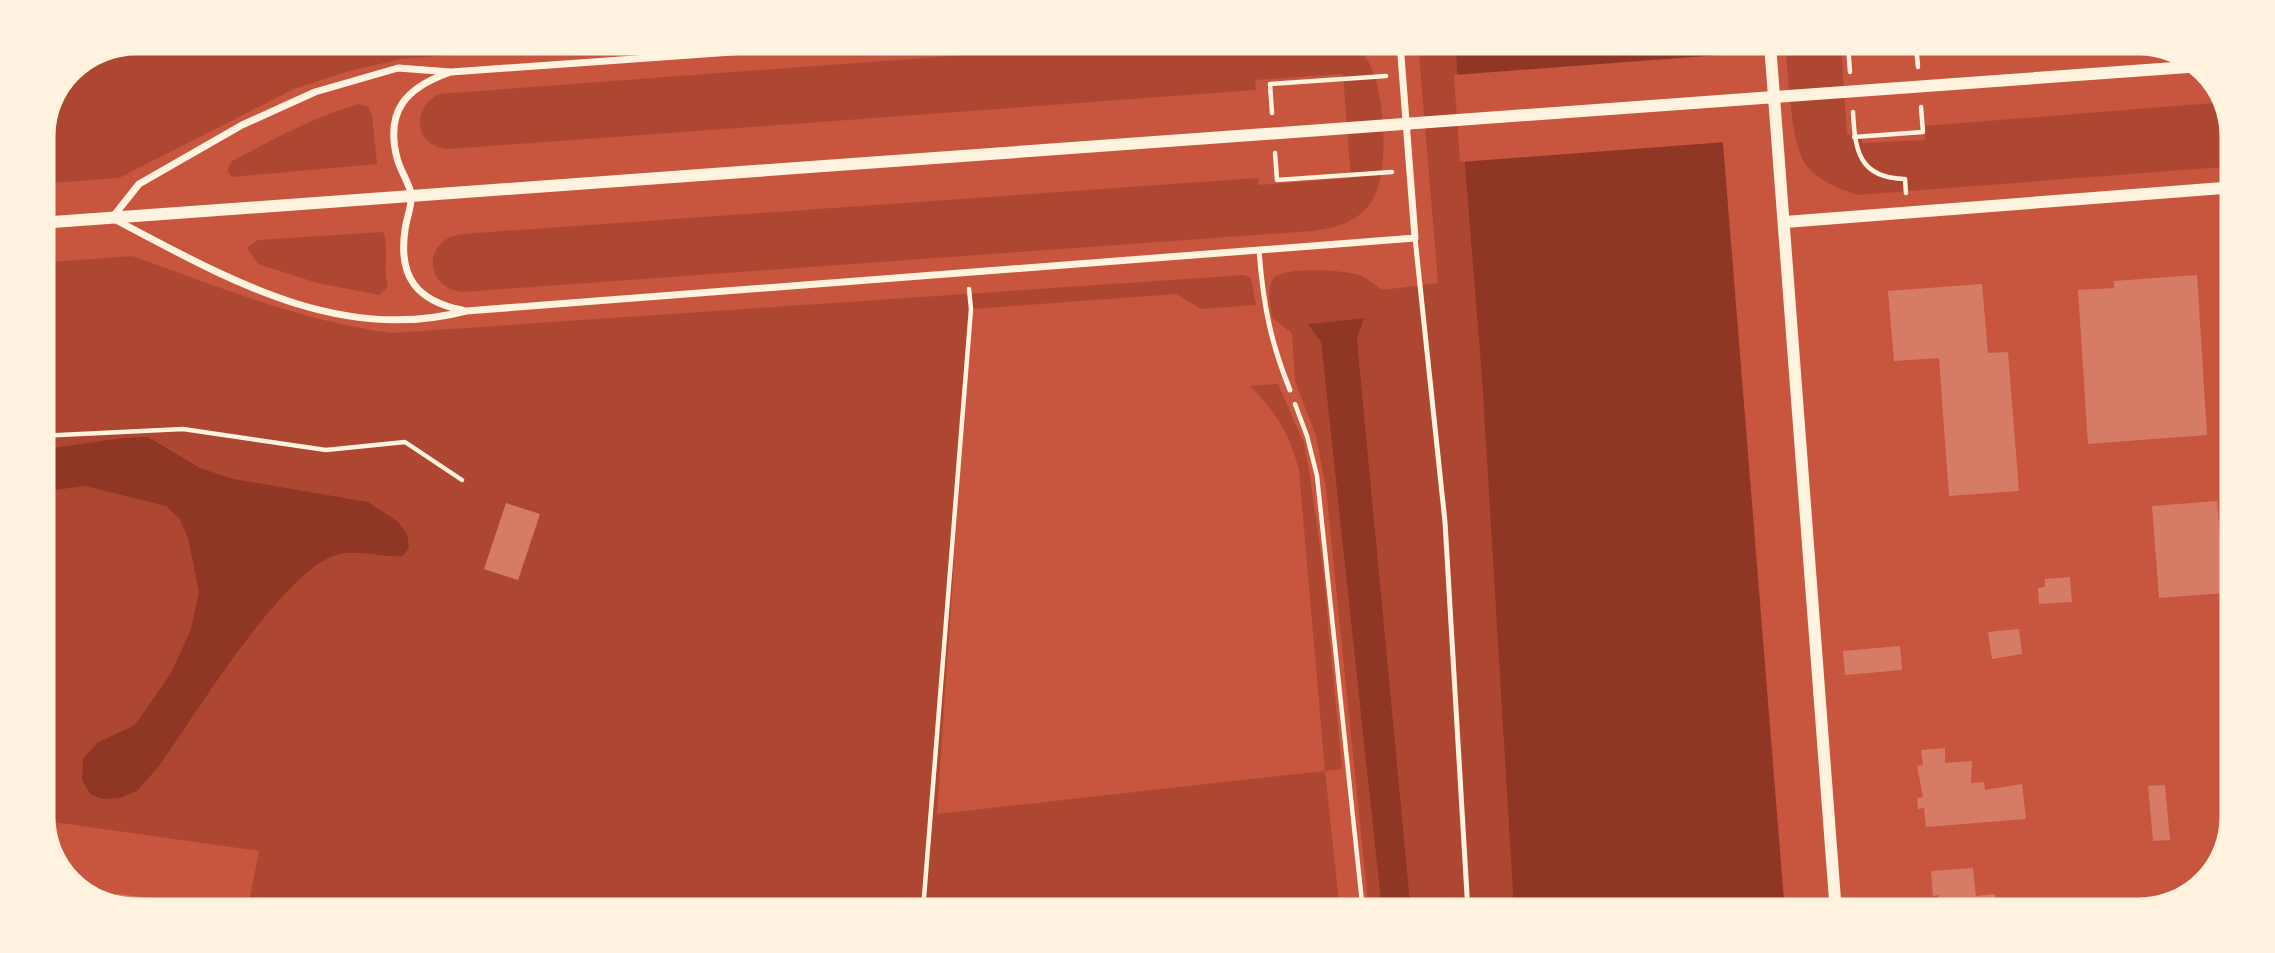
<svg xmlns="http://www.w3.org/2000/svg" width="2275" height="953" font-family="Raleway,sans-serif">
<rect width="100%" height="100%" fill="#c8553d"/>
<g fill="#ae4732">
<path d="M 136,39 L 631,40 L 401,59 L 349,71 L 294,89 L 119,178 L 39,184 L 39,130 L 67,67 Z"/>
<path d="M 1138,42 L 1350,43 C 1358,49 1367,57 1371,67 C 1385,97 1391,179 1369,205 C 1354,224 1334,228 1312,231 L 462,292 C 423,287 423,239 462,234 L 1258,178 L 1259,185 L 1351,178 L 1343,74 L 1255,80 L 1256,90 L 450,149 C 416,149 409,109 439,94 Z"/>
<path d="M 1418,43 L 1455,43 L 1482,379 L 1514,912 L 1411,912 L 1357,338 L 1363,318 L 1309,324 L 1321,342 L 1382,912 L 1369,912 L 1326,489 L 1316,436 L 1295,381 L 1292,333 L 1272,318 C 1271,307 1266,289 1273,279 C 1282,266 1344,270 1359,275 C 1367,278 1375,285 1382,290 L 1438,283 Z"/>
<path d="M 1785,45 L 1841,45 L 1847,135 L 1861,134 L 1863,143 L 1925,140 L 1925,126 L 2226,102 L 2236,129 L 2236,166 L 1857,195 C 1838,188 1813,179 1803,160 C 1790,136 1789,73 1785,45 Z"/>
<path d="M 359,104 L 368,107 L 372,115 L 377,164 L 232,177 L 227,171 L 232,161 C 274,139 314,117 359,104 Z"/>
<path d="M 383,232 C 390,249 382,269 388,286 L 380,295 L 317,283 L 258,264 L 247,248 L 258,240 Z"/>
<path d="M 132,256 C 217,286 302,322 392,333 L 1244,275 L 1251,278 L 1256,305 L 1201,309 L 1176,294 L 971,309 L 937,814 L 1325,771 L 1299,471 C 1291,436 1276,412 1250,386 L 1278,384 L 1304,443 L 1310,476 L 1323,569 L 1342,769 L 1325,771 L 1340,912 L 231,908 L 249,903 L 259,851 L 39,820 L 39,263 Z"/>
</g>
<g fill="#8f3625">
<path d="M 1455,43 L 1715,44 L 1785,913 L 1514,912 L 1482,379 Z"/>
<path d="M 1364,318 L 1357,338 L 1411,912 L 1382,912 L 1321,342 L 1308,324 Z"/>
<path d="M 148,437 L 200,468 L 233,479 L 368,502 L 397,521 L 407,534 L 409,548 L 403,556 C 382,558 361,550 340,554 C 286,564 193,719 159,766 L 137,791 L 120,798 L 103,799 L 90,794 L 82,780 L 83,759 L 97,743 L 135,725 L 171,673 L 191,629 L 199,591 L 188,538 L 180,519 L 166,506 L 85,486 L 39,492 L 39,450 L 123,438 Z"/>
</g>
<path fill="#c8553d" d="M 1720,55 L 1726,142 L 1460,162 L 1454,75 Z"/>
<g fill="#d67c66">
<path d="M 2197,275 L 2207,435 L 2088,444 L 2078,290 L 2114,288 L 2114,281 Z"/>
<path d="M 1982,284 L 1988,353 L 2008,352 L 2019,491 L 1949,496 L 1939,358 L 1894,361 L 1888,291 Z"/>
<path d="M 2217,501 L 2220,536 L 2232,535 L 2232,595 L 2224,596 L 2224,593 L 2159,598 L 2152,506 Z"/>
<path d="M 506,503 L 540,514 L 518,580 L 484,569 Z"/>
<path d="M 40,550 L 51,629 L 39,631 L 39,551 Z"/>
<path d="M 2070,577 L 2072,602 L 2039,604 L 2038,588 L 2045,587 L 2045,579 Z"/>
<path d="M 2019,629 L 2022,654 L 1992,659 L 1988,632 Z"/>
<path d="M 1900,646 L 1902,670 L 1845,675 L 1843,651 Z"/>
<path d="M 1945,748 L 1945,763 L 1972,761 L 1971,783 L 1984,782 L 1985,790 L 2022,784 L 2026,819 L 1926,827 L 1924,808 L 1918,809 L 1917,798 L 1923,797 L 1917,766 L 1923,765 L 1921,750 Z"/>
<path d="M 2165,785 L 2170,840 L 2153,841 L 2148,786 Z"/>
<path d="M 1973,868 L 1976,896 L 1995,894 L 1997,914 L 1926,914 L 1925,907 L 1939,905 L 1938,895 L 1933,896 L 1931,871 Z"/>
<path d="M 117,894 L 149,898 L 148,907 L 99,907 L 90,900 L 115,903 Z"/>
</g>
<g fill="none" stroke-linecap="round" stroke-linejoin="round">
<g stroke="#fff3e0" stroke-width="4.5">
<path d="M 1848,45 L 1850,72"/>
<path d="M 1916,45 L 1918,67"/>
<path d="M 1853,112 C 1855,151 1859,178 1905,179 L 1906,193"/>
<path d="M 1272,113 L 1270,84 L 1386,76"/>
<path d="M 1854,137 L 1923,132 L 1921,107"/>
<path d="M 1275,153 L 1277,180 L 1392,172"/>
<path d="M 1295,404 L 1307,436 L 1317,476 L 1363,912"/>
<path d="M 39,436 L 183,429 L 326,450 L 405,442 L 462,480"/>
<path d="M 923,910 L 971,309 L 969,289"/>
</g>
<g stroke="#fff3e0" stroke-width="5">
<path d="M 1415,238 L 1445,522 L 1468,912"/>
<path d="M 1259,250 C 1263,303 1270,341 1290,390"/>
</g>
<g stroke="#fff3e0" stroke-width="7">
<path d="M 887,41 L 451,72 L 398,68 L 315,92 L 242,125 L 139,184 L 112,218 C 223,276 337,345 466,311 L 1415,238 L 1400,43"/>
<path d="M 448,73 C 406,88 385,111 397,158 C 400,170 408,181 411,193 C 413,204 406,219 405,230 C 398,277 417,301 462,310"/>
</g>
<g stroke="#fff3e0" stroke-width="12">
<path d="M 1770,44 L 1836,913"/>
<path d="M 1785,222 L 2236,187"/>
<path d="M 39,223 L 2202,66"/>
</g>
</g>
<path d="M0 0H2275V953H0ZM136 51H2139A85 85 0 0 1 2224 136V817A85 85 0 0 1 2139 902H136A85 85 0 0 1 51 817V136A85 85 0 0 1 136 51Z" fill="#fff3e0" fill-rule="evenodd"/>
<path fill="none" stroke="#fff3e0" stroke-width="9" d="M136 51H2139A85 85 0 0 1 2224 136V817A85 85 0 0 1 2139 902H136A85 85 0 0 1 51 817V136A85 85 0 0 1 136 51Z"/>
</svg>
